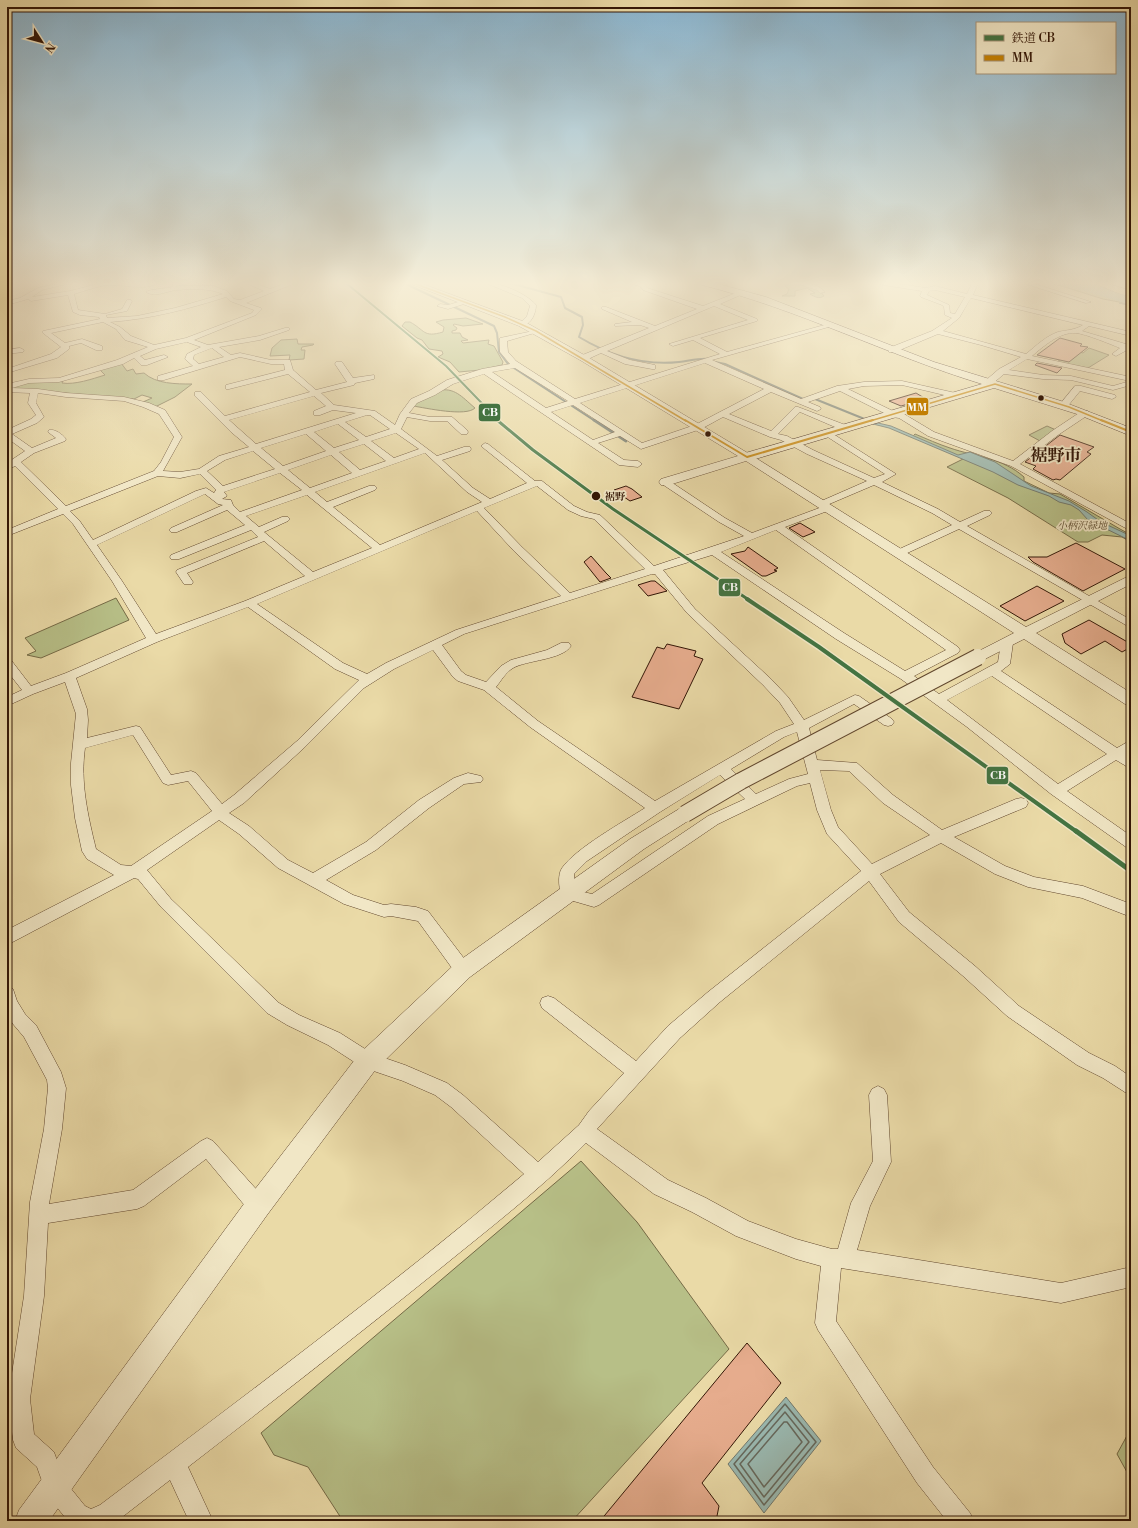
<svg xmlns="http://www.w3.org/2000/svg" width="1138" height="1528" font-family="'Libre Bodoni','Noto Serif JP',serif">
<rect width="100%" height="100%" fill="#eadaa7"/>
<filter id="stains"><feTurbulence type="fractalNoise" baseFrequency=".005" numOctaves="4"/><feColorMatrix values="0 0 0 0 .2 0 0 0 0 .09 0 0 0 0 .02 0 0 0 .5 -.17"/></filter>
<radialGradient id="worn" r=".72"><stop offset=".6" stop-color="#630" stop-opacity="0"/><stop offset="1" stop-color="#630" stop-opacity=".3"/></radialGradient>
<g fill="#b7bf87" stroke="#756a46">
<path d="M 785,283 C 797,283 817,284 824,296 C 819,299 815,297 810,294 L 815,293 L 807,288 L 795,291 L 795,296 L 782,296 L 787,294 L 789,289 L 786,287 Z"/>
<path d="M 1052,283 L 1081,284 L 1086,290 C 1102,293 1116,298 1130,304 L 1103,299 Z"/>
<path d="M 466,318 L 483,324 L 463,326 L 454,324 L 453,325 L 457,328 L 456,330 L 452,331 L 452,333 L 460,333 L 462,337 L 468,340 L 461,341 L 463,343 L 489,340 L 488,344 L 494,346 L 503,362 L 502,365 L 480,370 L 459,372 L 450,362 L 438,357 L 443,354 L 442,351 L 429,349 L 422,340 L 417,338 L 402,326 L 405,322 L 410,322 C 425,330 423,338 443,332 L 444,327 L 436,322 L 443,320 Z"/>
<path d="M 297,339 L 298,344 L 314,344 L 313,345 L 302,347 L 301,350 L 305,350 L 304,359 L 289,360 L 290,355 L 270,356 L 272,348 L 281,340 Z"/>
<path d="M 1089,348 L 1109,355 L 1088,368 L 1057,362 L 1073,350 L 1083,353 Z"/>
<path d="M 121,363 L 127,371 L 133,369 L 136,374 L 144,373 C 156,384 176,384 192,384 L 175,397 L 155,407 L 143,402 L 152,398 L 142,395 L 134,399 L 7,388 L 31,382 L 63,381 L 62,383 C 75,385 92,379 105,375 L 99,369 Z"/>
<path d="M 441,390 C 456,388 464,399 475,408 C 466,417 426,408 413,406 L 416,403 Z"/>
<path d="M 1047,426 L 1056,430 L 1040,441 L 1029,435 Z"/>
<path d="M 915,434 C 927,439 938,444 950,448 C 976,457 1003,458 1024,477 L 1024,481 L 1049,493 L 1060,494 L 1120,529 L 1131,535 L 1131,542 L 1122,537 L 1102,535 L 1088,542 L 1078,542 L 1008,498 L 947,467 L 963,459 L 913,436 Z"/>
<path d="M 116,598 L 129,620 L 41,658 L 27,655 L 36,651 L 25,638 Z"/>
<path d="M 581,1161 L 637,1222 L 729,1349 L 572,1521 L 343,1521 L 308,1467 L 274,1455 L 261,1433 Z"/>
<path d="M 1129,1432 L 1131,1434 L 1131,1476 L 1128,1474 L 1117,1454 Z"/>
</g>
<g fill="#9ab9b1" stroke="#71786d">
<path d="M 1078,283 L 1093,283 L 1119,294 L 1131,297 L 1131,306 L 1119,303 L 1130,304 L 1103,292 L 1088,290 L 1081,287 L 1081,283 Z"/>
<path d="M 878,423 L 891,426 L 958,455 L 970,452 L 995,462 L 1031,486 L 1069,501 L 1087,512 L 1101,522 L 1129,535 L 1131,536 L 1131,541 L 1088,520 L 1079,510 L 1071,505 L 1059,502 L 1049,496 L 1018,485 L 993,472 L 889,428 L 873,424 Z"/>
<path d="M 786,1397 L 821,1441 L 764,1513 L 728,1464 Z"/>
</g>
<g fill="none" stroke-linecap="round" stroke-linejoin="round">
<g stroke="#66685c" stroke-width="1.5">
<path d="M 785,1404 L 816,1442 L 764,1505 L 734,1464 Z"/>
<path d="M 785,1412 L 809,1442 L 764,1497 L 740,1464 Z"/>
<path d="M 784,1422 L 787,1422 L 802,1442 L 764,1487 L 748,1464 Z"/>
</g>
<g stroke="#71786d" stroke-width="2">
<path d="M 404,283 L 494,326 L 497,333 L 499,352 L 508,364 L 595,421"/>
<path d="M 510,283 L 561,297 L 565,308 L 582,317 L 583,325 L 579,337 C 609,355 643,366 679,362 C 689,361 698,358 709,359"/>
<path d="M 715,362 L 725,364 L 803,399 L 815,399 L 867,420"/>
</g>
<path stroke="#71786d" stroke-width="3" d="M 594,420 L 626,441"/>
<path fill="#9ab9b1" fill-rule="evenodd" d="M 1062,283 L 1080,283 L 1131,297 L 1131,305 L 1064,285 Z"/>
</g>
<g fill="#e6ac8d" stroke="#331606">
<path d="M 1060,338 L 1082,344 L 1080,346 L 1088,347 L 1069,362 L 1037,355 Z"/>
<path d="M 1037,363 L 1062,368 L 1057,373 L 1035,365 Z"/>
<path d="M 916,393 L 926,399 L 901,406 L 889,401 Z"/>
<path d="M 1060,435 L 1094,447 L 1087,452 L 1091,454 L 1060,480 L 1056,479 L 1053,480 L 1033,469 L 1036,466 L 1025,462 Z"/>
<path d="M 626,486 L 632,489 L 642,497 L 630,501 L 614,490 Z"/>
<path d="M 800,523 L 815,532 L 803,537 L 789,528 Z"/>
<path d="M 1076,543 L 1125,569 L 1083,591 L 1033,562 L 1028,557 L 1047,557 Z"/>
<path d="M 748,547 L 778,568 L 774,570 L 777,571 L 766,576 L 762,576 L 731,554 L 745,551 Z"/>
<path d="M 591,556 L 606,573 L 611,578 L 600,582 L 584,562 Z"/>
<path d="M 651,581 L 655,581 L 667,591 L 648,596 L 638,585 Z"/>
<path d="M 1037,586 L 1064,601 L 1025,621 L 1000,606 Z"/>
<path d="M 1089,620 L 1131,644 L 1131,647 L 1122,652 L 1105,641 L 1081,654 L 1065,643 L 1062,634 Z"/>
<path d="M 667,644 L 696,651 L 694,656 L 703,659 L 679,709 L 632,697 L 657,647 L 664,649 Z"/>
<path d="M 747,1343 L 781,1383 L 702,1483 L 719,1506 L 716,1521 L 600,1521 Z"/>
</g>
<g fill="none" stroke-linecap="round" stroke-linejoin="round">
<g stroke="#61472e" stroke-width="1">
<g id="minor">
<path d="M 61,283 L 71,283 L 42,290 L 32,297 L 70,291 L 101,283 L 158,283 C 146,291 122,284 108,285 C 97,286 85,291 74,294 L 78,310 L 105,314 L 122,309 L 127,300 L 131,300 L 132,301 L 127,311 L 106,315 L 107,318 L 137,316 L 175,308 L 223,294 C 210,288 191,289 176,290 C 167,291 155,298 146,292 C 150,289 165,289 172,287 L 174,283 L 180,283 L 179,286 L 213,286 L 227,291 L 234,299 L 240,300 L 264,291 L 246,283 L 254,283 L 270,289 L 286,283 L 294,283 L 293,284 L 246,303 L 261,308 L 262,309 L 256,315 L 194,340 L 208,345 L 259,336 L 285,328 L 289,328 L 289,330 L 260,340 L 219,347 L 231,355 L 240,353 L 271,360 L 290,360 L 293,370 L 316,390 L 347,382 L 335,364 L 336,362 L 342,362 L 353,378 L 374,375 L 374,379 L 355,383 L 354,385 L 321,393 L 334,405 L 375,411 L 395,425 L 400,414 L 411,399 L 429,391 L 447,380 L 482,369 L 510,364 L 500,352 L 500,338 L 538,330 L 538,332 L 507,341 L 508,352 L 516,361 L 575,399 L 720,354 L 693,340 L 673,346 L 669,344 L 748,320 L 714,306 L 607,351 L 630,360 L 655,365 L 655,369 L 652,369 L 625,364 L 601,353 L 586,360 L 580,360 L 580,356 L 649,328 L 640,325 L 615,326 L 615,324 L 632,322 L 602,309 L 602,307 L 606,307 L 655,326 L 697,309 L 643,290 L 641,287 L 631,283 C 637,283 644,282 647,288 L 703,306 L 741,291 L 745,291 L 745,293 L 720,304 L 757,319 L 757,321 L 700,338 L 727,352 L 828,324 L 832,324 L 832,326 L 712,360 L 801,399 L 837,386 L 864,382 L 902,381 L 960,394 L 961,396 L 957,398 L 902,385 L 864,386 L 848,389 L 897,413 L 904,414 L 934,432 L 1013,461 L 1052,431 L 1082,411 L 1088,411 L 1088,415 L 1058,435 L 1020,464 L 1131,524 L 1131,531 L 1011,466 L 928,436 L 899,418 L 892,417 L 840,391 L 808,402 L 820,407 L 821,409 L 817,411 L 771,392 L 729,414 L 771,431 L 795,407 L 798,407 L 848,426 L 849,428 L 848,430 L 842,430 L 800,412 L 778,434 L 787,436 L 813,450 L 874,478 L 885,474 L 823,434 L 824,432 L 830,432 L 896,474 L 882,482 L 938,509 L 960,522 L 984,511 L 990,511 L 992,513 L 990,515 L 967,526 L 1131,620 L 1131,628 L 959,529 L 903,555 L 895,555 L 894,553 L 895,551 L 952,525 L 932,513 L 874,485 L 827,505 L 832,508 L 830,510 L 785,527 L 958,647 L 960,650 L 958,653 L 914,676 L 939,694 L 998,662 L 1001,643 L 1003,640 L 1011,640 L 1013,643 L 1010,664 L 1001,671 L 1117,748 L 1131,740 L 1131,751 L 1126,754 L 1131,758 L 1131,769 L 1116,760 L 1067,791 L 1131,836 L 1131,849 L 1126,847 L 1051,794 L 967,727 L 901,679 L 836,639 L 712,555 L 663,570 L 695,609 L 771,679 L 788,697 L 804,720 L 855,695 L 859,696 L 892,719 L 894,722 L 892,725 L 888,726 L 884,725 L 854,704 L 809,728 L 817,760 L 857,763 L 893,795 L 942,830 L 1016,799 L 1021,798 L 1026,799 L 1028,803 L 1026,807 L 954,837 L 1005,866 L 1034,877 L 1083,886 L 1131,904 L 1131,917 L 1082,898 L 1028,887 L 995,874 L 941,843 L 880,874 L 909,912 L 975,966 L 1019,1006 L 1089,1053 L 1115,1066 L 1131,1077 L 1131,1096 L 1103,1078 L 1077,1065 L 1007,1016 L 963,976 L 899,922 L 869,881 L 720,1002 L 680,1038 L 597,1129 L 668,1180 L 706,1198 L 748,1221 L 796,1239 L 832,1249 L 838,1249 L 851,1203 L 873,1161 L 869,1095 L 872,1089 L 878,1086 L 884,1089 L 887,1095 L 891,1162 L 870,1206 L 857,1250 L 1061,1283 L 1131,1267 L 1131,1287 L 1061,1303 L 841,1268 L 836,1321 L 933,1467 L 970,1513 L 974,1521 L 947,1521 L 917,1483 L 818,1330 L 815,1323 L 821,1266 L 796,1259 L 736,1236 L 692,1212 L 654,1194 L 586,1143 C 542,1188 491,1227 442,1267 C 358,1335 273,1401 188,1467 L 213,1521 L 189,1521 L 170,1480 L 117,1521 L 68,1521 L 47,1495 L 37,1467 L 16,1448 L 13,1440 L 8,1399 L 24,1296 L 30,1202 L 44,1129 L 48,1088 L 47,1080 L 24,1037 L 13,1024 L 7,1014 L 7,987 L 13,989 L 17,1001 L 25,1014 L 36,1025 L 61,1072 L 66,1088 L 62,1129 L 49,1204 L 133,1190 L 201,1141 L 207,1138 L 213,1141 L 265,1199 L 268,1206 L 265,1213 L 258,1216 L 251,1213 L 206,1159 L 144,1206 L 137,1209 L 48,1223 L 44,1296 L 30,1399 L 34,1434 L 54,1452 L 64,1480 L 85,1506 L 91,1509 L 100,1505 C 243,1397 387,1290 524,1174 L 451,1107 L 435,1095 L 403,1081 L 362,1067 L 328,1045 L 287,1025 L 267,1013 L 161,907 L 138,879 L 134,878 L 7,945 L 7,930 L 114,875 L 87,859 L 82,851 L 75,818 L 71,785 L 71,763 L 76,714 L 65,682 L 33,694 L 7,706 L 7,697 L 22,690 L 7,671 L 7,659 L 11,660 L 31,686 L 66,673 L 146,638 L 112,581 L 73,524 L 63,514 L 7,536 L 7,530 L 58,509 L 15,466 L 7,470 L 7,463 L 25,451 L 7,438 L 7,430 L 31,419 L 36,415 L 28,403 L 30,393 L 7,392 L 7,384 L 29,379 L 59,378 L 117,360 L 148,347 L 125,340 L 116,329 L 103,322 L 51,333 L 65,343 L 82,339 L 102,346 L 102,350 L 96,350 L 81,343 L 69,346 L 69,349 L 57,358 L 7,373 L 7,369 L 51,354 L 61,347 L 43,333 L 43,331 L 100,319 L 99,317 L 80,315 L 73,312 L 68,295 L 31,301 L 28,299 L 7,305 L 7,301 L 20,298 L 38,288 ZM 226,297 L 230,301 L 254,310 L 252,313 L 186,338 L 154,345 L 131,336 L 120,327 L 110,322 C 151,319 188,309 226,297 ZM 187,342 L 201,347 L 187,354 L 185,359 L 193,366 L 158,376 L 158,380 L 164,380 L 240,357 L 271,364 L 284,364 L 285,370 L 226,385 L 226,389 L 229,389 L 288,374 L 310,392 L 225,416 L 201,392 L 195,392 L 195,396 L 231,432 L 249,447 L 219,456 L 199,469 L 180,472 L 163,471 L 182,437 L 165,410 L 149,403 L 124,397 L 66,393 L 38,389 L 12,388 L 29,383 L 59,382 L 123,364 L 134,358 L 141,365 L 147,365 L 168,357 L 164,355 L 145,360 L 140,356 L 156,349 ZM 212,348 L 224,357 L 199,364 L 193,359 L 194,355 ZM 705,363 L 764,389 L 695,425 L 642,443 L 580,403 ZM 515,368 L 568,401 L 546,408 L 492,372 ZM 484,374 L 619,465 L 638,467 L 642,464 L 638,461 L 624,460 L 598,443 L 620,436 L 641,449 L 701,429 L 723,417 L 770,437 L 781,440 L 807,454 L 867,481 L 819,502 L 817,504 L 822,507 L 752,533 L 725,518 L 668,480 L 662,480 L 660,482 L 662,484 L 719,522 L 744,536 L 654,566 L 600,515 L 587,512 L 574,506 L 542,481 L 535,481 L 488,444 L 485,443 L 481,446 L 527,483 L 490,499 L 473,488 L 442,460 L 470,451 L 471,449 L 470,447 L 464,447 L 437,456 L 401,429 L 407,417 L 430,421 L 447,421 L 461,434 L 467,434 L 468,432 L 467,430 L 452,417 L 430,417 L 409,413 L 417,403 L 435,395 L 453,384 ZM 38,393 L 66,397 L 124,401 L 143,407 L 159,414 L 174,437 L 161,462 L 154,471 L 66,506 L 21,462 L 34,453 L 65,441 L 66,439 C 62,434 55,429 49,430 L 48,432 L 56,438 L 32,448 L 12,434 L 37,423 L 44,417 L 36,403 ZM 314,396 L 326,406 L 314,411 L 314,415 L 320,415 L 333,410 L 356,413 L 256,444 L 229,420 ZM 573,405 L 615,432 L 593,440 L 551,412 ZM 367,415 L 370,415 L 390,429 L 366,437 L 345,422 ZM 338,424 L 359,440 L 334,448 L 314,432 ZM 396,433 L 419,449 L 394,458 L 371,441 ZM 306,434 L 326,451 L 283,466 L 261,448 ZM 364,444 L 386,461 L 360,470 L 339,452 ZM 253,451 L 275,469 L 223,486 L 207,471 L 225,460 ZM 425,453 L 467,492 L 482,502 L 380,545 L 333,507 L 375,490 L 377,488 L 375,486 L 369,486 L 327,502 L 315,492 ZM 331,455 L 352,473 L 310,488 L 288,470 ZM 280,473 L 302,490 L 240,512 L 233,505 L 231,500 L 222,499 L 227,496 L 224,492 ZM 200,474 L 216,490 L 214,493 L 206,488 L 196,491 L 93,540 L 79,520 L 70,511 L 158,476 L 180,478 ZM 537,486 L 568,510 L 581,516 L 594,519 L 645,569 L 570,593 L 522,547 L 484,508 ZM 205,494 L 218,504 L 223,505 L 171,528 L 169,530 L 171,532 L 177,532 L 227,510 L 245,525 L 171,555 L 170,557 L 171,559 L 179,559 L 251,530 L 258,537 L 177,570 L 176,572 L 184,584 L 192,584 L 193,582 L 187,573 L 264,541 L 305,576 L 245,601 L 156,634 L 122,581 L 97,545 ZM 307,495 L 372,548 L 313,572 L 264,532 L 288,521 L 290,519 L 288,517 L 282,517 L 259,527 L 246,516 ZM 477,511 L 514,551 L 561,596 L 456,630 L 386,663 L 367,674 L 343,663 L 257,604 ZM 776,530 L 946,650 L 905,671 L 844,633 L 721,552 ZM 652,574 L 655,574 L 687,613 L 763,685 L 780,703 L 794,724 L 776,731 L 655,801 L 538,721 L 496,687 C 501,681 505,673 513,668 C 527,660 562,660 571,646 L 569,643 L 561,643 L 547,650 L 511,660 L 501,666 L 486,682 L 466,675 L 461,671 L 442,645 L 464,634 ZM 248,607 L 335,669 L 359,680 L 297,741 L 234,795 L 222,804 L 196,773 L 191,771 L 171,775 L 140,727 L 136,726 L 87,738 L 88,720 L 87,709 L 76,678 L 157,642 ZM 433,650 L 453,677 L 458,681 L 484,690 L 530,727 L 645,808 C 623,822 576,848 562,868 C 557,875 559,892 563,898 L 594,907 L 599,905 L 718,824 L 797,786 L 810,783 L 817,810 L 827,834 L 861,871 L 708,992 L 668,1026 L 636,1061 L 554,998 L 548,996 L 542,998 L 540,1003 L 542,1008 L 624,1073 L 589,1111 L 579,1125 L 538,1162 L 463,1095 L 447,1083 L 405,1065 L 373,1054 L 340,1033 L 299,1015 L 279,1003 L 171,899 L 147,870 L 219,820 L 239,834 L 278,868 L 344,904 L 384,917 L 391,916 L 418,921 L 457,975 L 463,977 L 469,975 L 471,970 L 469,965 L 428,911 L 416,907 L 391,904 L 384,905 L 353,895 L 326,880 L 376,850 L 429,808 L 464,784 L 481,782 L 483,779 L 481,776 L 468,773 L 454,778 L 419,800 L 366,842 L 313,873 L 288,860 L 249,826 L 229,813 L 244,803 L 305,747 L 364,688 L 394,669 ZM 992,676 L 1107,754 L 1058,784 L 947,700 ZM 797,732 L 808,774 L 789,779 L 756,794 L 731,769 L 784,737 ZM 133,735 L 163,783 L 168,785 L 188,781 L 212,811 L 131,866 L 121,865 L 96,849 C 88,816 80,782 85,748 ZM 820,770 L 849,771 L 883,803 L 930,835 L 872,864 L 838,827 L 831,810 ZM 720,775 L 745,799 L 708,816 L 592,894 L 575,890 L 574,874 L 587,861 L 660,812 Z"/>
<path d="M 486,283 C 500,282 527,294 536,305 C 536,314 530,327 520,325 L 520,323 L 527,316 L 530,306 L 522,298 Z"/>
<path d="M 795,283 C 804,282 819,284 825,292 L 820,293 L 817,290 Z"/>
<path d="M 880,283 L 893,283 L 926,288 L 935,286 L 967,294 L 972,283 L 978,283 L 973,295 L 1131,332 L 1131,336 L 1089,326 L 1082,331 L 1129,345 L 1129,349 L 1116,356 L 1112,354 L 1120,348 C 1110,344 1086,334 1076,333 C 1059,332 1044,346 1032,356 L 1131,377 L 1131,385 L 1113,390 L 1071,380 L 1043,379 L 1004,374 L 991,385 L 985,385 L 985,381 L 999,369 L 1021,357 L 981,345 L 938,334 L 895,352 L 889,352 L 889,348 L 932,331 L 952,318 L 945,315 L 944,307 L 942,305 L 921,297 L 920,296 L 922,291 L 883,285 ZM 935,290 L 965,297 L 955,314 L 950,313 L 949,305 L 927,295 L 929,291 ZM 971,298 L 1083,325 C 1075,330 1067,330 1058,332 C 1046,336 1036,346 1026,354 L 943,331 L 959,318 ZM 1027,359 L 1130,381 L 1113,386 L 1071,376 L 1043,375 L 1009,370 Z"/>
<path d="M 1023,283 L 1032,283 L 1091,302 L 1086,303 Z"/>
<path d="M 1108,283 L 1117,283 L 1131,286 L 1131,290 Z"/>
<path d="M 465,300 L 467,301 L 467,303 L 448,309 L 437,306 L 440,304 L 448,305 Z"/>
<path d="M 20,348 L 24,350 L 23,352 L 7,354 L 7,350 Z"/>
<path d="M 1075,386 L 1081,386 L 1115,395 L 1116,397 L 1112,399 L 1080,391 L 1067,407 L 1061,407 L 1061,403 Z"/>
</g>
</g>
<g stroke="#61472e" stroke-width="1">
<g id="tertiary">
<path d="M 409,283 L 420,283 L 525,322 L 586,356 L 751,455 L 1026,627 L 1131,575 L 1131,584 L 1036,633 L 1131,693 L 1131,705 L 1125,704 L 1024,639 L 983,660 L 978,662 L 973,660 L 970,657 L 973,654 L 1014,633 L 746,461 L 669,485 L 661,485 L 659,482 L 661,479 L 738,456 L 580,360 L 519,326 Z"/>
<path d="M 685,807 L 691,809 L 694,814 L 691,819 L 644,849 L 470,977 L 376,1069 L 267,1215 L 49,1521 L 15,1521 L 19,1510 L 249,1197 L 360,1053 L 456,963 L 630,839 L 679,809 Z"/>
</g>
</g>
<g stroke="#331606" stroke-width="1">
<path id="secondary" d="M 700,283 L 715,283 L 766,297 L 934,362 L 1061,401 L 1131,428 L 1131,436 L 1077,414 L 994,388 L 752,460 L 742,460 L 741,457 L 742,454 L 982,384 C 887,355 798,309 702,285 Z"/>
</g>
<use href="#minor" fill="#f1e7c6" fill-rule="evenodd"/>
<use href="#tertiary" fill="#f1e7c6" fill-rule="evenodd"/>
<use href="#secondary" fill="#f1e7c6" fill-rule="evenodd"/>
<g stroke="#61472e" stroke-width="18" stroke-linecap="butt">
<path id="tertiary-bridge" d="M 685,814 L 741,781 L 978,657"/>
</g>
<use href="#tertiary-bridge" stroke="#f1e7c6" stroke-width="16"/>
<g stroke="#f1e7c6" stroke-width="3">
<g id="bus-1-far1">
<path d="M 413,283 L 505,317 L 536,331 L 686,421"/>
<path d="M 870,421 L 995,384 L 1069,407 L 1103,421"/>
</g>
</g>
<g stroke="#f1e7c6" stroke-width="4">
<g id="bus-1">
<path d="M 685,420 L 747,457 L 873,420"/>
<path d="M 1101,420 L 1131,432"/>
</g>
</g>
<use href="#bus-1-far1" stroke="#c68202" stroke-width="1.5"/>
<use href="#bus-1" stroke="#c68202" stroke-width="2"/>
<g stroke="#f1e7c6" stroke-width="3.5">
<path id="rail-1-far3" d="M 346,283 L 446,366 L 499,421"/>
</g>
<g stroke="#f1e7c6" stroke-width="5">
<path id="rail-1-far2" d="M 497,420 L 533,450 L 613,509 L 749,600"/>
</g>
<g stroke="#f1e7c6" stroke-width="7">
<path id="rail-1-far1" d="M 747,599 L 819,647 L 1077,832"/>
</g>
<g stroke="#f1e7c6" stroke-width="8">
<path id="rail-1" d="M 1076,831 L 1131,871"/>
</g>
<use href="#rail-1-far3" stroke="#447442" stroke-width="2"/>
<use href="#rail-1-far2" stroke="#447442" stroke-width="3"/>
<use href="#rail-1-far1" stroke="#447442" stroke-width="4"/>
<use href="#rail-1" stroke="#447442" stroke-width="5"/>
</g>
<linearGradient id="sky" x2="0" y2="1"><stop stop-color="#89b6d2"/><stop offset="0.57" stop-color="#f6eed7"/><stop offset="1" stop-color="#f6eed7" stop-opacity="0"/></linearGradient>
<rect width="1138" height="497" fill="url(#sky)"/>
<g fill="#331606" stroke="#f1e7c6" stroke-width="1.5">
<circle cx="1041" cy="398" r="3.5"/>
<circle cx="708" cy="434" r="3.5"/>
<circle cx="596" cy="496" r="5"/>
</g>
<g text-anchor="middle" stroke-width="3.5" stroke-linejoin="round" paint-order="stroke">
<g font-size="10" font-weight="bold" fill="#331606" stroke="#f1e7c6" text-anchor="start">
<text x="605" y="500">裾野</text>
</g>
<g font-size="10" font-style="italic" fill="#5b492d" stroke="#f1e7c6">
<text x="1082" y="529">小柄沢緑地</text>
</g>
<g font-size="17" font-weight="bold" fill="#331606" stroke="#f1e7c6">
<text x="1056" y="461">裾野市</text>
</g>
</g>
<g stroke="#f1e7c6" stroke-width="1.5">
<rect x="906" y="397" width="23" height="19" rx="4" fill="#c68202"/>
<rect x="478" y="403" width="23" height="19" rx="4" fill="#447442"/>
<rect x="718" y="578" width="23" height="19" rx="4" fill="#447442"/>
<rect x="986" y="766" width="23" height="19" rx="4" fill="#447442"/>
</g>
<g font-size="11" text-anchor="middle" font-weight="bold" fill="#fff">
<text x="917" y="411">MM</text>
<text x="490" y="416">CB</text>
<text x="730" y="591">CB</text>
<text x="998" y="779">CB</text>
</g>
<rect width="1138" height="1528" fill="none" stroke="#eadaa7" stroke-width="24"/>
<rect x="8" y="8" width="1122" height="1512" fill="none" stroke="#331606" stroke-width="2"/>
<rect x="12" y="12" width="1114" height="1504" fill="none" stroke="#331606"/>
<rect x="976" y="22" width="140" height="52" fill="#f1e7c6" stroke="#a59379"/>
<rect x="984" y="35" width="20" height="6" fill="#447442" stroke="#a59379"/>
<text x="1012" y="42" font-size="12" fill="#331606">鉄道 CB</text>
<rect x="984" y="55" width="20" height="6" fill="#c68202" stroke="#a59379"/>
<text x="1012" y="62" font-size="12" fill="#331606">MM</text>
<g transform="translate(42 42) rotate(126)" stroke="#f1e7c6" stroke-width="3" paint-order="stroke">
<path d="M0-3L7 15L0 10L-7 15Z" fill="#331606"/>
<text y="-6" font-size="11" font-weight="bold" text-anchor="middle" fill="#331606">N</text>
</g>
<rect width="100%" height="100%" filter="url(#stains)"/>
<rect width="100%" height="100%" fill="url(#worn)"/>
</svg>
